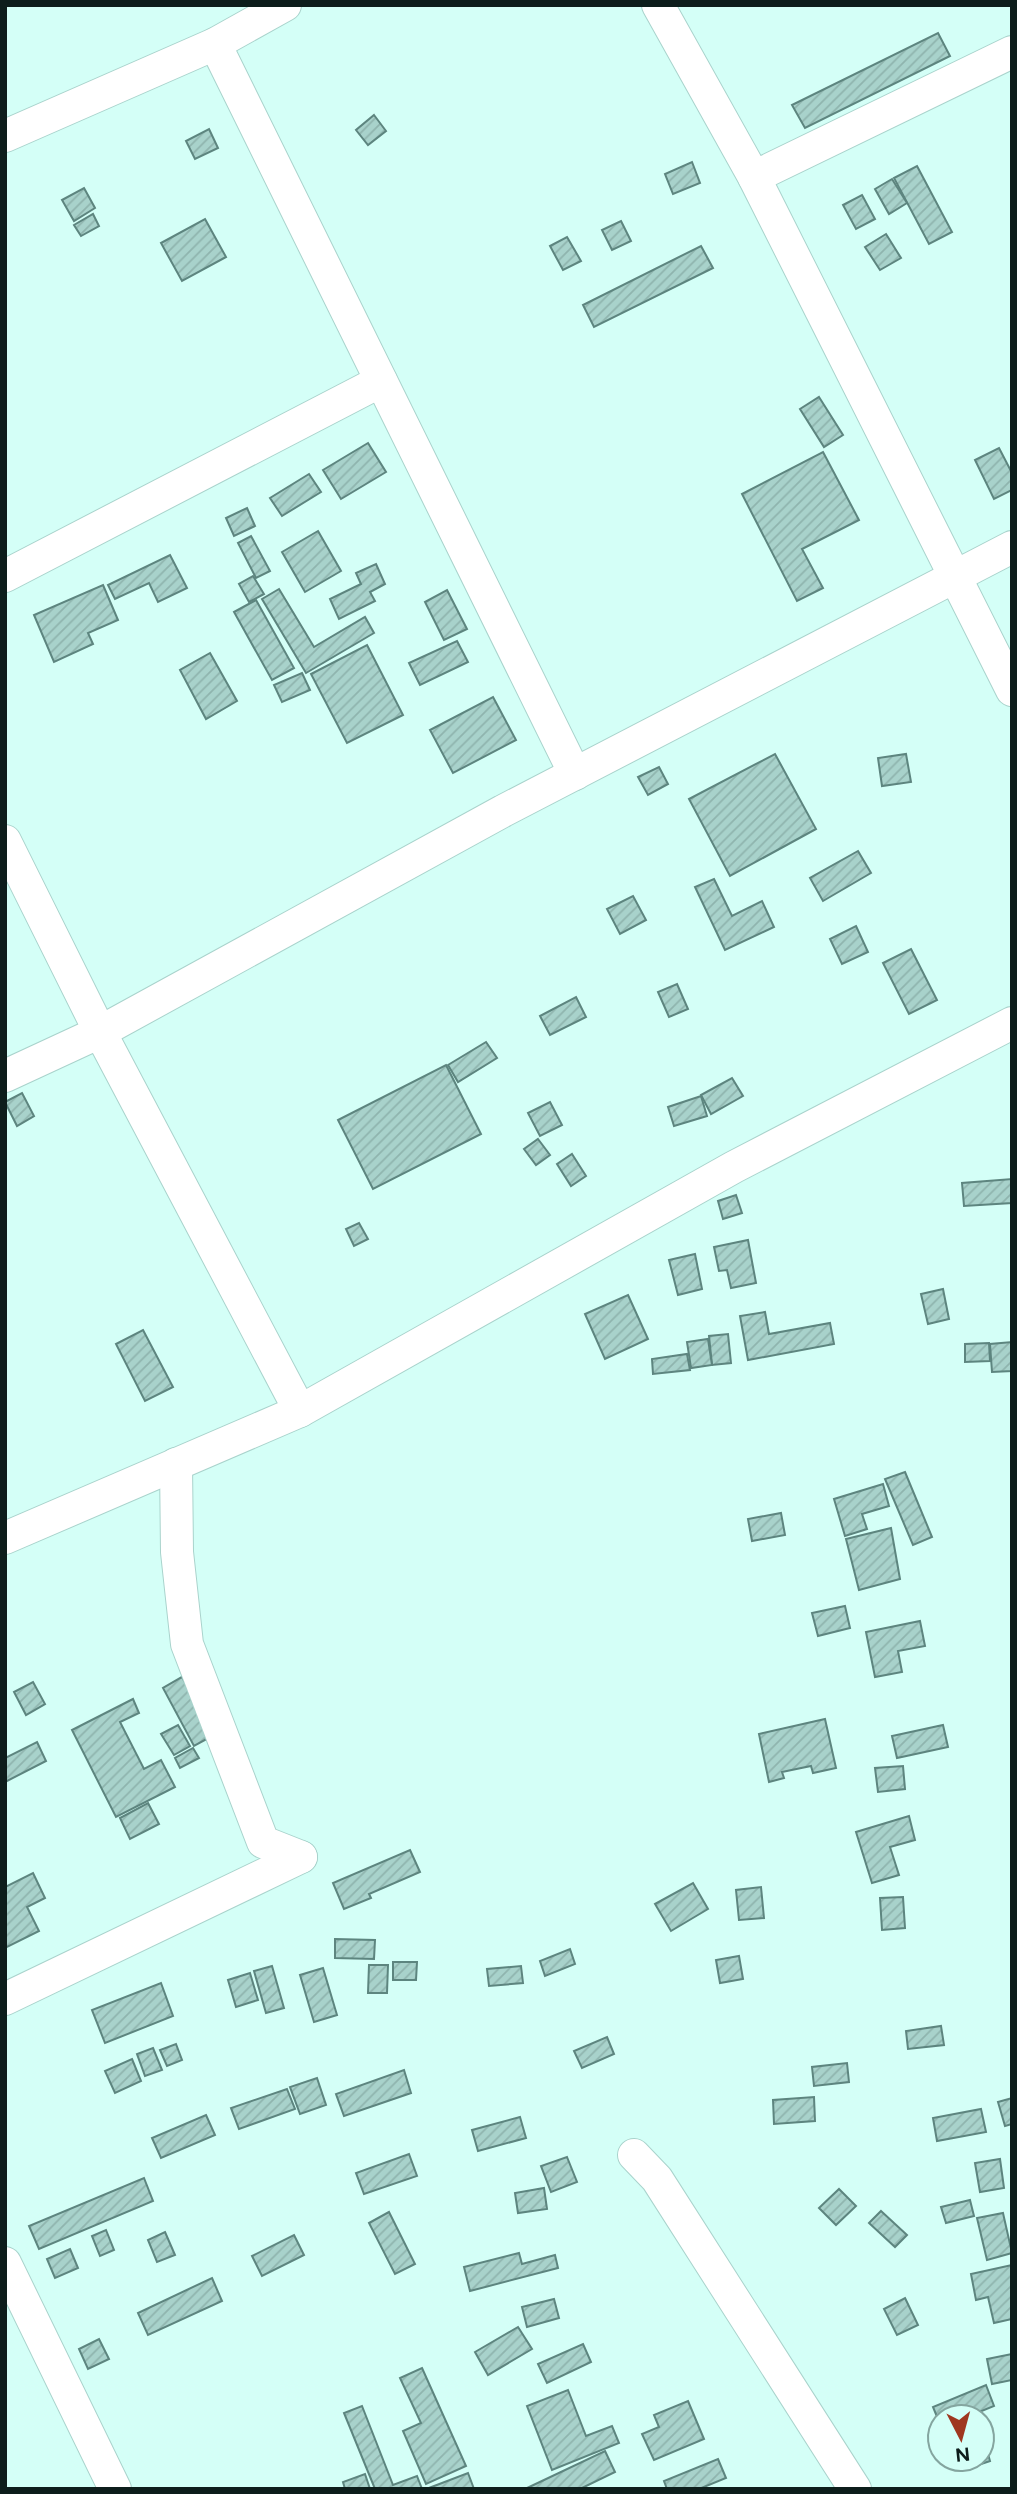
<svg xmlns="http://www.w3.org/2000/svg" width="1017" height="2494" font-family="Figtree,sans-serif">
<defs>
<pattern id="building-hatch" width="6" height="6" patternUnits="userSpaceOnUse" patternTransform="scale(1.75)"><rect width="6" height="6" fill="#a8d2cb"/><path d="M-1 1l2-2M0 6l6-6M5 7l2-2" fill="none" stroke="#8fb4ae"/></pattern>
</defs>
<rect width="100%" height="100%" fill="#d4fff7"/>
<g fill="url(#building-hatch)" stroke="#5d857f" stroke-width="2">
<path d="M 938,33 L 950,56 L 805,128 L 792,105 Z"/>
<path d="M 374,115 L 386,131 L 368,145 L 356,130 Z"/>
<path d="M 209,129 L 218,148 L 195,159 L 186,141 Z"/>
<path d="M 692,162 L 700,183 L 673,194 L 665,174 Z"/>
<path d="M 917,166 L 952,232 L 929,244 L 894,178 Z"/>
<path d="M 892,179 L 907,203 L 889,214 L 875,189 Z"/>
<path d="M 84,188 L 95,208 L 74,221 L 62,200 Z"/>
<path d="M 862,195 L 875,219 L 856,229 L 843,205 Z"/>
<path d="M 93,214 L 99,226 L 81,236 L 74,225 Z"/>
<path d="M 205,219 L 226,257 L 182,281 L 161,243 Z"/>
<path d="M 621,221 L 631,241 L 612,250 L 602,230 Z"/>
<path d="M 886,234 L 901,258 L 880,270 L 865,247 Z"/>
<path d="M 567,237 L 581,261 L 563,270 L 550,246 Z"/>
<path d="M 701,246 L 713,268 L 594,327 L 583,305 Z"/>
<path d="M 819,397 L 843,435 L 824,447 L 800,409 Z"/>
<path d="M 368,443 L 386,472 L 341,499 L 323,470 Z"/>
<path d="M 999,448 L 1012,473 L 1012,490 L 994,499 L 975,460 Z"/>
<path d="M 823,452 L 859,520 L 802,549 L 823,588 L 797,601 L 742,494 Z"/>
<path d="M 309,474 L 321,492 L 282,516 L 270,498 Z"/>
<path d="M 247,508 L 255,526 L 234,536 L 226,518 Z"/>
<path d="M 318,531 L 341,571 L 305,592 L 282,552 Z"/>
<path d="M 251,536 L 270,571 L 256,578 L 238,543 Z"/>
<path d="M 170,555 L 187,588 L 158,602 L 149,583 L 115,599 L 108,585 Z"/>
<path d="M 376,564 L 385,584 L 370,592 L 375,601 L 339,619 L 330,599 L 361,584 L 356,573 Z"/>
<path d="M 253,576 L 264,594 L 249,602 L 239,584 Z"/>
<path d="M 103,585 L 118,620 L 88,633 L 93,644 L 54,662 L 34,615 Z"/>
<path d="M 279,589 L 314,647 L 365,617 L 374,633 L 306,673 L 262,599 Z"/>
<path d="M 447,590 L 467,629 L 444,640 L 425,602 Z"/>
<path d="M 256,600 L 294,668 L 272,680 L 234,612 Z"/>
<path d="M 457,641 L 468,662 L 420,685 L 409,663 Z"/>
<path d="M 367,645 L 403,715 L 347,743 L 311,674 Z"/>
<path d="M 210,653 L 237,701 L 206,719 L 180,670 Z"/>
<path d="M 302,673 L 310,690 L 282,702 L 274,685 Z"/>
<path d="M 493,697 L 516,740 L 453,773 L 430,730 Z"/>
<path d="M 775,754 L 816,829 L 730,876 L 689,799 Z"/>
<path d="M 906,754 L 911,782 L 882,786 L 878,758 Z"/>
<path d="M 659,767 L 668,784 L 648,795 L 638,777 Z"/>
<path d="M 858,851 L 871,873 L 823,901 L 810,878 Z"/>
<path d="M 714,879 L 732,916 L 762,901 L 774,927 L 725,950 L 695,887 Z"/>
<path d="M 633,896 L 646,920 L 620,934 L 607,909 Z"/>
<path d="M 856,926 L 868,952 L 842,964 L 830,939 Z"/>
<path d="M 911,949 L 937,1000 L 909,1014 L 883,963 Z"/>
<path d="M 677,984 L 688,1009 L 669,1017 L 658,992 Z"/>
<path d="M 576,997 L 586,1017 L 550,1035 L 540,1016 Z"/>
<path d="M 486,1042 L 497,1058 L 458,1082 L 448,1065 Z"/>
<path d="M 446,1065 L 481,1134 L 373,1189 L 338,1120 Z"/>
<path d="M 732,1078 L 743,1096 L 711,1114 L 701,1095 Z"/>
<path d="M 22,1093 L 34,1116 L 17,1126 L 5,1102 Z"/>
<path d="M 701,1096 L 707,1116 L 674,1126 L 668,1107 Z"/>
<path d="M 550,1102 L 562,1125 L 540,1136 L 528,1113 Z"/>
<path d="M 538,1139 L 550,1155 L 536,1165 L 524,1149 Z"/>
<path d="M 572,1154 L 586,1176 L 571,1186 L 557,1164 Z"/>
<path d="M 1012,1179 L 1012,1203 L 964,1206 L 962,1183 Z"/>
<path d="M 736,1195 L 742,1213 L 723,1219 L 718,1201 Z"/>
<path d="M 359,1223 L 368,1239 L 354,1246 L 346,1229 Z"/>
<path d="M 748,1240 L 756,1283 L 731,1288 L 727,1270 L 719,1271 L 714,1247 Z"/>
<path d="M 695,1254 L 702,1289 L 678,1295 L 669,1260 Z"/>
<path d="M 943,1289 L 949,1319 L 928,1324 L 921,1294 Z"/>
<path d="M 628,1295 L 648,1339 L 605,1359 L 585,1314 Z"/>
<path d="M 765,1312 L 769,1334 L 830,1323 L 834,1344 L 748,1360 L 740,1316 Z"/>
<path d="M 143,1330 L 173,1387 L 145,1401 L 116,1344 Z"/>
<path d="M 728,1334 L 731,1363 L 712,1365 L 709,1336 Z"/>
<path d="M 708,1339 L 712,1365 L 691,1368 L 687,1342 Z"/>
<path d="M 1012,1342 L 1012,1371 L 992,1372 L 990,1344 Z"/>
<path d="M 989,1343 L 990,1361 L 965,1362 L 965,1344 Z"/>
<path d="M 687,1354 L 690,1370 L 653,1374 L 652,1359 Z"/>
<path d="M 905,1472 L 932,1537 L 913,1545 L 885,1479 Z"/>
<path d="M 883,1484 L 889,1506 L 862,1514 L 867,1529 L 845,1536 L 834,1499 Z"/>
<path d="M 781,1513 L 785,1535 L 752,1541 L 748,1519 Z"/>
<path d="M 891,1528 L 900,1579 L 859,1590 L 846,1539 Z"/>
<path d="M 845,1606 L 850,1628 L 818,1636 L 812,1613 Z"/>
<path d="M 920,1621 L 925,1646 L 898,1651 L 902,1672 L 875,1677 L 866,1632 Z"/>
<path d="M 182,1677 L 214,1735 L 194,1746 L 163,1688 Z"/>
<path d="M 33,1682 L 45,1704 L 26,1715 L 14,1692 Z"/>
<path d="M 133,1699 L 139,1713 L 120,1722 L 144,1769 L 161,1760 L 175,1787 L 116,1817 L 72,1730 Z"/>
<path d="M 825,1719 L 836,1768 L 813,1773 L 811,1766 L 782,1772 L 784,1778 L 769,1782 L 759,1734 Z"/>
<path d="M 178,1725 L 190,1746 L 174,1755 L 161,1734 Z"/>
<path d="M 943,1725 L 948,1747 L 897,1758 L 892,1736 Z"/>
<path d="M 37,1742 L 46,1761 L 5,1782 L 5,1758 Z"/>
<path d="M 193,1748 L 199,1758 L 180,1768 L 175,1758 Z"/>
<path d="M 903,1766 L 905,1789 L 878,1792 L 875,1768 Z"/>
<path d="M 148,1803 L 159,1824 L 130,1839 L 120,1818 Z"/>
<path d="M 909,1816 L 915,1840 L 890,1847 L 899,1875 L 872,1883 L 856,1832 Z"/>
<path d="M 410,1850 L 420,1872 L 369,1894 L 371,1898 L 344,1909 L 333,1883 Z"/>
<path d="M 33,1873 L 45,1898 L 27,1907 L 39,1931 L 5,1948 L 5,1887 Z"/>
<path d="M 693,1883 L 708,1909 L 671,1931 L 655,1904 Z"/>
<path d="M 761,1887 L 764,1918 L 739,1920 L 736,1890 Z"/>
<path d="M 903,1897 L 905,1928 L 882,1930 L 880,1898 Z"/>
<path d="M 335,1939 L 375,1940 L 374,1959 L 335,1958 Z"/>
<path d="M 570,1949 L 575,1964 L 545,1976 L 540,1961 Z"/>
<path d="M 739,1956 L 743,1979 L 720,1983 L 716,1960 Z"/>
<path d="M 393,1962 L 417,1962 L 416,1980 L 393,1980 Z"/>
<path d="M 369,1965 L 388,1965 L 387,1993 L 368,1993 Z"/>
<path d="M 272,1966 L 284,2008 L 266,2013 L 254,1971 Z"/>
<path d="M 521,1966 L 523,1983 L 489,1986 L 487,1969 Z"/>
<path d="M 323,1968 L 337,2015 L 314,2022 L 300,1975 Z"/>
<path d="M 250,1973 L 258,2000 L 236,2007 L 228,1980 Z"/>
<path d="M 161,1983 L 173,2016 L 105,2043 L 92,2010 Z"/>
<path d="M 941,2026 L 944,2045 L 908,2049 L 906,2031 Z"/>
<path d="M 607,2037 L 614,2054 L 582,2068 L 574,2051 Z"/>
<path d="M 176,2044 L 182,2060 L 167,2066 L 160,2050 Z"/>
<path d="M 153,2048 L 162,2070 L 145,2076 L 137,2054 Z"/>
<path d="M 132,2059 L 141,2081 L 115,2093 L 105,2071 Z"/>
<path d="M 847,2063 L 849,2082 L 814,2086 L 812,2067 Z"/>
<path d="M 404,2070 L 411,2093 L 344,2116 L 336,2094 Z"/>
<path d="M 317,2078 L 326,2105 L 300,2114 L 290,2087 Z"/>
<path d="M 287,2089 L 295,2109 L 239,2129 L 231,2108 Z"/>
<path d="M 814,2097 L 815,2121 L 774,2124 L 773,2100 Z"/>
<path d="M 1012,2098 L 1012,2124 L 1005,2126 L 998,2102 Z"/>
<path d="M 981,2109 L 986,2132 L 937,2141 L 933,2118 Z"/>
<path d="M 206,2115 L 215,2135 L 161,2158 L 152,2138 Z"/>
<path d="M 520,2117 L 526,2138 L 478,2151 L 472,2130 Z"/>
<path d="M 409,2154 L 417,2176 L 364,2194 L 356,2173 Z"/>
<path d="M 567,2157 L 577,2182 L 551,2192 L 541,2166 Z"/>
<path d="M 1000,2159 L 1004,2188 L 980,2192 L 975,2163 Z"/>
<path d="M 144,2178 L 153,2201 L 39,2249 L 29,2226 Z"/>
<path d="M 544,2188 L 547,2209 L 518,2213 L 515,2193 Z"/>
<path d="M 839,2189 L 856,2206 L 836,2225 L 819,2208 Z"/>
<path d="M 970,2200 L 974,2216 L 946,2223 L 941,2207 Z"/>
<path d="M 881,2211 L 907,2235 L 895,2247 L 869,2223 Z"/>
<path d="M 389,2212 L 415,2264 L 395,2274 L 369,2223 Z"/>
<path d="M 1003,2213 L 1012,2253 L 987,2260 L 977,2218 Z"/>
<path d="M 106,2230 L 114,2250 L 100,2256 L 92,2236 Z"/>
<path d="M 165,2232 L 175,2255 L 157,2262 L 148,2240 Z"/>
<path d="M 294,2235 L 304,2255 L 262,2276 L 252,2256 Z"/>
<path d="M 70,2249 L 78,2268 L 55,2278 L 47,2259 Z"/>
<path d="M 519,2253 L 522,2264 L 555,2255 L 558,2268 L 470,2291 L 464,2267 Z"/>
<path d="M 1012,2265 L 1012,2319 L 994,2323 L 988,2297 L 976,2300 L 971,2274 Z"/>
<path d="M 212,2278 L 222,2301 L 148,2335 L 138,2313 Z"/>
<path d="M 905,2298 L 918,2325 L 897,2335 L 884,2309 Z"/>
<path d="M 554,2299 L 559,2318 L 527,2327 L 522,2307 Z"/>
<path d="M 518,2327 L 532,2349 L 488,2375 L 475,2352 Z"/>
<path d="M 99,2339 L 109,2359 L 88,2369 L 79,2349 Z"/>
<path d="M 583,2344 L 591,2362 L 547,2383 L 538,2364 Z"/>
<path d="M 1012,2354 L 1012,2380 L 992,2384 L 987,2359 Z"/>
<path d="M 422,2368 L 466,2466 L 426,2484 L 403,2431 L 421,2423 L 400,2378 Z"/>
<path d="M 986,2385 L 994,2406 L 967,2417 L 940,2417 L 940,2424 L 933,2407 Z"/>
<path d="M 568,2390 L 586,2436 L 612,2426 L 619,2443 L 552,2470 L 527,2406 Z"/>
<path d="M 688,2401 L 704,2439 L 654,2460 L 642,2434 L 659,2427 L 654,2415 Z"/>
<path d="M 362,2406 L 393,2485 L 417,2476 L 422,2489 L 375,2489 L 344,2413 Z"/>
<path d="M 985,2443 L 990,2461 L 966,2469 L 963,2459 L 982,2459 L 982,2444 Z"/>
<path d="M 605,2451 L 615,2472 L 580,2489 L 525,2489 Z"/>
<path d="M 718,2459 L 726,2478 L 699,2489 L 667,2489 L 664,2481 Z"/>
<path d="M 468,2473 L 474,2489 L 430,2489 L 429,2488 Z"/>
<path d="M 365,2474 L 370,2489 L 345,2489 L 343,2482 Z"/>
</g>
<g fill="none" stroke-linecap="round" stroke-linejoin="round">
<g stroke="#a9d3cc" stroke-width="34">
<g id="minor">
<path d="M 658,5 L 754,177 L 1012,690"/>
<path d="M 215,44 L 575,774"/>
<path d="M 5,136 L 215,44 L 285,5"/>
<path d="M 754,177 L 1012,52"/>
<path d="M 5,576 L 381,381"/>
<path d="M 5,841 L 100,1032 L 300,1411 L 734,1167 L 1012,1023"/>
<path d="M 5,1076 L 100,1032 L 503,811 L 1012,547"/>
<path d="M 176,1464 L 177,1552 L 187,1644 L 263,1842 L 301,1857"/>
<path d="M 5,1538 L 300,1411"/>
<path d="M 5,1999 L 301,1857"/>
<path d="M 634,2155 L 657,2179 L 855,2489"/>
<path d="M 5,2263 L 115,2489"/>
</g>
</g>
<use href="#minor" stroke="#fff" stroke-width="32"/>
</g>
<rect width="1017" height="2494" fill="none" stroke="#0d1d1b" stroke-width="14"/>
<g transform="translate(961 2438) rotate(174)"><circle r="33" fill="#d4fff7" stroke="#84a59f" stroke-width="2"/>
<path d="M0-5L12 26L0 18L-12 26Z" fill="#9f371f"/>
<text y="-10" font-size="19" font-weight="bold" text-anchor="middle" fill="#0d1d1b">N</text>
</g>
</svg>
